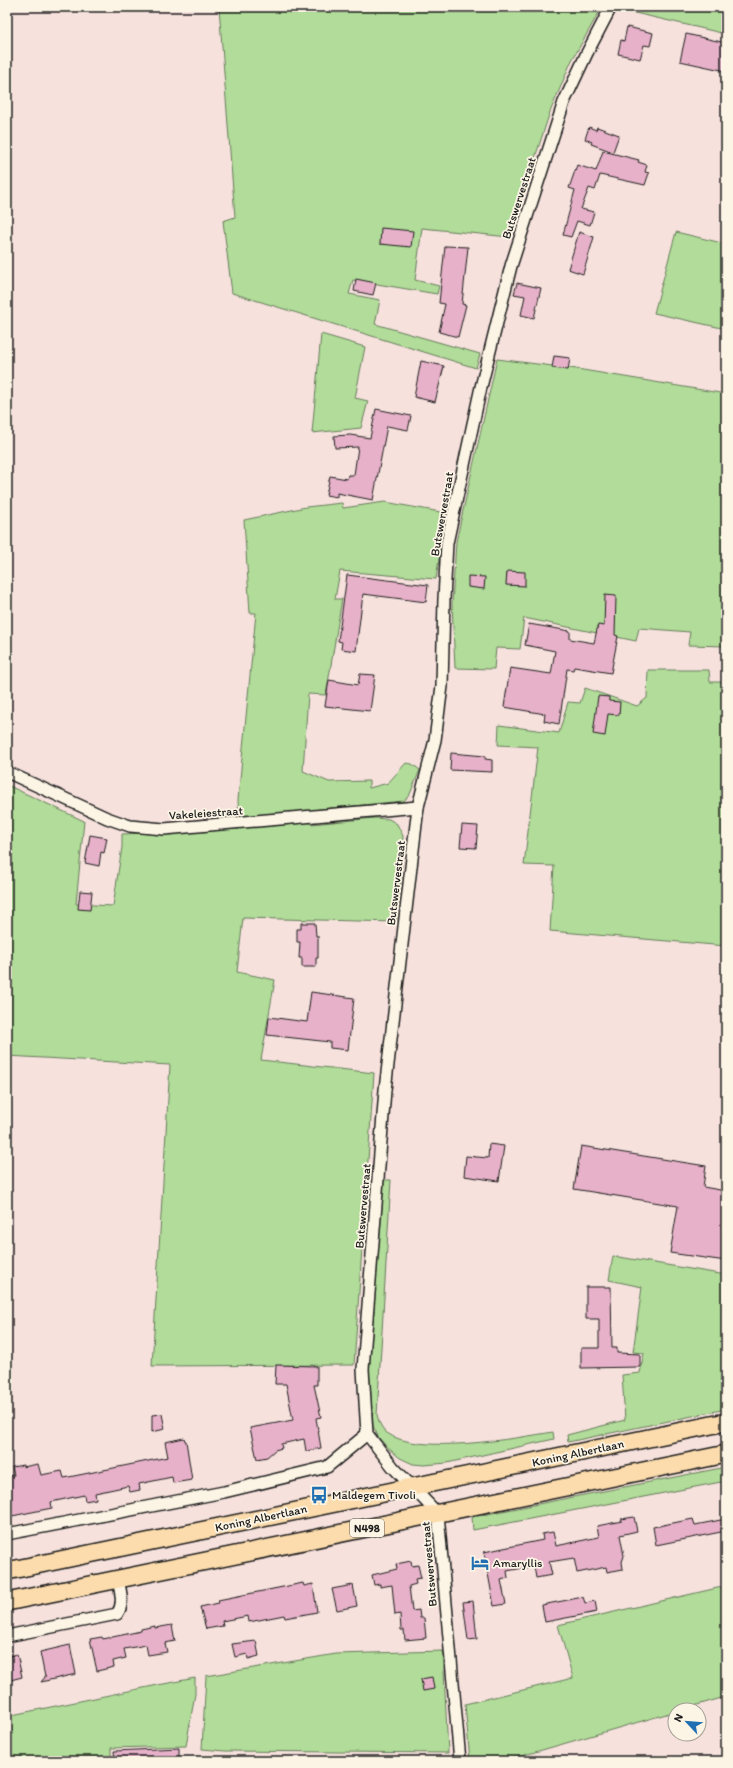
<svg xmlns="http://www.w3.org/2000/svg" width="733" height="1768" font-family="Itim,sans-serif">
<rect width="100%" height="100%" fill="#f6e1dd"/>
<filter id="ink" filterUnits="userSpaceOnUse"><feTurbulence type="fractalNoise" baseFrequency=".025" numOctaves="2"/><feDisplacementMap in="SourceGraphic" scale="8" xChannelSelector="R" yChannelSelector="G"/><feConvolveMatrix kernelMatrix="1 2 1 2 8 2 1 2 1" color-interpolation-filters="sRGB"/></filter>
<g filter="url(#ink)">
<g fill="#b1dc99" stroke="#667c5a">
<path d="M 219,7 L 602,7 L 571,62 L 550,112 L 509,237 L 422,228 L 415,280 L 439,286 L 437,294 L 353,280 L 349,294 L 380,300 L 375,324 L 480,354 L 476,368 L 232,293 L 223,221 L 235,217 Z"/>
<path d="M 624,7 L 726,7 L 726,34 L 622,10 Z"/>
<path d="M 676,232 L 726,244 L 726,329 L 654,313 Z"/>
<path d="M 321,334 L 365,347 L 355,398 L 368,401 L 361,428 L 312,433 Z"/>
<path d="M 497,359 L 577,369 L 726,394 L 726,646 L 688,645 L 690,632 L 639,628 L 636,641 L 524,618 L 520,649 L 496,648 L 494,669 L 455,668 L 452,604 L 456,542 Z"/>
<path d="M 385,502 L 446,513 L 436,579 L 340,571 L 335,599 L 342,599 L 326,695 L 308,694 L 303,771 L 329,782 L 369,781 L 369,788 L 388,783 L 406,763 L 412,764 L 420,770 L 410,794 L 404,801 L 311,810 L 311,824 L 375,818 L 389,819 L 397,824 L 403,836 L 401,880 L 396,922 L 243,918 L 237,972 L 275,980 L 261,1060 L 374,1073 L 354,1365 L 152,1366 L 170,1065 L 7,1056 L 7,785 L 84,821 L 76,904 L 113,906 L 122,847 L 122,834 L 239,829 L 238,800 L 256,613 L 250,613 L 244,520 L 306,507 L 342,503 L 343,508 Z"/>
<path d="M 648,670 L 709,670 L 710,682 L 726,682 L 726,946 L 550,931 L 554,866 L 524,865 L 538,747 L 498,745 L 499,725 L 559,733 L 568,702 L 580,703 L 585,688 L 637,706 L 647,698 Z"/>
<path d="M 384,1180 L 391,1180 L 377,1415 C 379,1422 381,1428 387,1433 C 418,1456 516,1438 553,1432 L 554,1439 L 447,1463 L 424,1465 L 413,1464 L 400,1458 L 388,1448 L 379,1438 L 373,1426 L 369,1370 Z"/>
<path d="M 613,1256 L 726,1275 L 726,1409 L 568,1442 L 567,1435 L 625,1420 L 622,1375 L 640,1373 L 644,1353 L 633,1352 L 642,1287 L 609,1280 Z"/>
<path d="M 726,1467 L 726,1481 L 473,1530 L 472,1517 Z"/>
<path d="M 726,1586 L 726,1700 L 725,1697 L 504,1761 L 470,1761 L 465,1704 L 573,1678 L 558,1625 Z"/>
<path d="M 443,1651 L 448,1753 L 225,1751 L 202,1749 L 206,1676 L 336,1654 Z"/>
<path d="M 195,1678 L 195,1694 L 186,1746 L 111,1748 L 111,1761 L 7,1761 L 7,1716 L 153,1686 Z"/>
</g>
<g fill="#e7b1c9" stroke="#1c1c1c">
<path d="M 627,27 L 653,33 L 650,46 L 644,45 L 640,59 L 618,54 L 621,40 L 624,41 Z"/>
<path d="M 686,34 L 726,43 L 726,71 L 680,61 Z"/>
<path d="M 589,127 L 596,130 L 597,127 L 619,135 L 613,152 L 591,144 L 592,142 L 585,139 Z"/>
<path d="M 603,151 L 639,160 L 638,162 L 647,165 L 645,172 L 649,173 L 645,185 L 600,175 L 595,190 L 589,188 L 581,209 L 594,212 L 590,225 L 577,221 L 571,237 L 563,235 L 575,190 L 569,188 L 577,165 L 596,171 Z"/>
<path d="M 381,228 L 413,231 L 411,247 L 380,244 Z"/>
<path d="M 579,232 L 594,237 L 583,274 L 568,269 Z"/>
<path d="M 445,246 L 468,247 L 462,304 L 466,305 L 458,337 L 439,332 L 445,304 L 439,303 Z"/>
<path d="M 356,279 L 376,283 L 373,295 L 354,291 Z"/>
<path d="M 517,283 L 541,288 L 534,318 L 521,315 L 525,296 L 514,294 Z"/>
<path d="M 554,356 L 570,358 L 568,370 L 552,368 Z"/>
<path d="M 421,361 L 444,366 L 435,402 L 414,397 Z"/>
<path d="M 376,409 L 411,416 L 408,430 L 387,426 L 373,500 L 337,493 L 337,497 L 326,495 L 330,476 L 347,479 L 348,475 L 354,475 L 358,447 L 335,448 L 334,436 L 350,435 L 370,438 Z"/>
<path d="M 507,571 L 525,572 L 525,586 L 506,585 Z"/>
<path d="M 347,575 L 428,585 L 426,602 L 363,594 L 356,651 L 341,649 L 342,642 L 338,641 Z"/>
<path d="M 468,576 L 485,577 L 484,589 L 468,587 Z"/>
<path d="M 605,595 L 616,596 L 615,635 L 618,636 L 611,673 L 574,667 L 573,670 L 567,669 L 559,724 L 544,721 L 545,714 L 504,707 L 510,668 L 551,674 L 555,651 L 525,645 L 529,624 L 570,631 L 570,639 L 594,643 L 598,625 L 604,626 Z"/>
<path d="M 360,674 L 375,675 L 370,711 L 325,706 L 329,680 L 358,685 Z"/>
<path d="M 598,696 L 609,697 L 609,701 L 620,702 L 619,715 L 608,714 L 605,736 L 593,734 Z"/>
<path d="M 451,753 L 485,756 L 485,759 L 492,760 L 492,772 L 450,770 Z"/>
<path d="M 462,825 L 478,826 L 476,848 L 460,847 Z"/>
<path d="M 90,835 L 107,838 L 104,853 L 101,852 L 99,866 L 85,863 Z"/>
<path d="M 80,891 L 92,892 L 90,910 L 78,909 Z"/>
<path d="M 301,923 L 315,923 L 316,936 L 318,936 L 318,958 L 316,958 L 316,967 L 302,967 L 302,958 L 299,958 L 300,942 L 297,942 L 297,929 L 301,929 Z"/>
<path d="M 311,992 L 354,998 L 348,1050 L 330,1048 L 330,1042 L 267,1035 L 269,1017 L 307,1022 Z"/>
<path d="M 489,1144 L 504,1146 L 499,1181 L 464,1176 L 466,1156 L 488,1158 Z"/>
<path d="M 581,1146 L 706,1166 L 703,1187 L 726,1191 L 726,1261 L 670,1253 L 678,1206 L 574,1189 Z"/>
<path d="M 586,1287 L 611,1287 L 612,1348 L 617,1348 L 617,1353 L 640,1354 L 640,1367 L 581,1368 L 581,1348 L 599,1348 L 599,1319 L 586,1319 Z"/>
<path d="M 276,1365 L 317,1366 L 317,1385 L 314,1385 L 321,1417 L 316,1418 L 321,1448 L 306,1451 L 304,1439 L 281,1444 L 282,1448 L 275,1450 L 267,1457 L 257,1459 L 250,1428 L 293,1420 L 286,1384 L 275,1384 Z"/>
<path d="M 162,1414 L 165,1429 L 152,1432 L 152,1415 Z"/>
<path d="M 184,1438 L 185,1441 L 186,1441 L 192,1480 L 173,1483 L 172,1477 L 139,1484 L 140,1490 L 130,1492 L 128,1486 L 95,1493 L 96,1499 L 85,1501 L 84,1495 L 51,1502 L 52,1508 L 7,1517 L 7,1476 L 14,1475 L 12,1467 L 23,1465 L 23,1467 L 38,1464 L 41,1475 L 62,1471 L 64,1478 L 168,1457 L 165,1442 Z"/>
<path d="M 634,1517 L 637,1531 L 620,1535 L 624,1556 L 622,1562 L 623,1569 L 607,1572 L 606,1567 L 577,1573 L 574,1558 L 549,1562 L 552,1575 L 536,1578 L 534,1566 L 507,1571 L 508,1578 L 501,1580 L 506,1604 L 494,1606 L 484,1552 L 543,1540 L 542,1534 L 553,1532 L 556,1546 L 599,1537 L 597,1526 L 622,1521 L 621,1519 Z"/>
<path d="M 693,1519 L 695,1525 L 726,1519 L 726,1531 L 656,1545 L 653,1527 Z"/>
<path d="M 411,1561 L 412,1566 L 418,1565 L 421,1578 L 415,1579 L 416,1584 L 409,1586 L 412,1611 L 419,1610 L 420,1618 L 424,1618 L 426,1638 L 405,1640 L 404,1630 L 401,1630 L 400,1614 L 395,1615 L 392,1585 L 380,1587 L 380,1584 L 374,1585 L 372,1575 L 397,1569 L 396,1564 Z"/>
<path d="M 303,1583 L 304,1586 L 313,1584 L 317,1612 L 285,1618 L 284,1615 L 249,1622 L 248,1616 L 222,1621 L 223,1626 L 206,1629 L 200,1607 L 219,1603 L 218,1600 Z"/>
<path d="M 353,1585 L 357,1606 L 337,1610 L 332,1589 Z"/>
<path d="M 583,1597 L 585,1603 L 595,1601 L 597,1612 L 545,1622 L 542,1605 Z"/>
<path d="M 473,1601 L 477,1639 L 468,1640 L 463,1602 Z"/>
<path d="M 172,1625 L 175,1641 L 165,1643 L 167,1652 L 148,1655 L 146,1645 L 124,1649 L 126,1658 L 113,1661 L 114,1667 L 97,1671 L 90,1639 L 102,1637 L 103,1639 L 141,1631 L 141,1629 L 155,1626 L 155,1628 Z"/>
<path d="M 256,1641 L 259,1656 L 248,1659 L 247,1654 L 235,1657 L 232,1644 Z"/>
<path d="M 70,1645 L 76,1674 L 41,1682 L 46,1676 L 45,1677 L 40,1652 Z"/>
<path d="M 17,1654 L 22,1677 L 7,1681 L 7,1657 Z"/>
<path d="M 432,1677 L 434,1689 L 423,1691 L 421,1679 Z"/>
<path d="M 179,1748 L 179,1761 L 115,1761 L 114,1751 Z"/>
</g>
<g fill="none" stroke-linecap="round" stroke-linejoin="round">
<g stroke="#1c1c1c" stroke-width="14">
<g id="minor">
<path d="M 7,772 L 107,818 L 130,826 L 164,829 L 418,807"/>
<path d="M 7,1534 L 224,1492 L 327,1467 L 367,1434"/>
<path d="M 7,1636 L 117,1614 C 125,1603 120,1591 118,1579"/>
<path d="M 460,1761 L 438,1514 L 393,1467 L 367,1434 L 363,1369 L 385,1090 L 418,807 L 435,740 L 442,686 L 444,599 L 447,543 L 481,387 L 511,266 L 564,102 L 587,53 L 611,7"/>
</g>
</g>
<g stroke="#1c1c1c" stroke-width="20">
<g id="primary">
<path d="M 7,1571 L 726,1422"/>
<path d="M 7,1602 L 726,1454"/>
</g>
</g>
<use href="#minor" stroke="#fcf5e5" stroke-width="11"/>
<use href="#primary" stroke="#fcdcac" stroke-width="17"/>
</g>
</g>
<defs>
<g id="bus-bare" transform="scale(1.38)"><path d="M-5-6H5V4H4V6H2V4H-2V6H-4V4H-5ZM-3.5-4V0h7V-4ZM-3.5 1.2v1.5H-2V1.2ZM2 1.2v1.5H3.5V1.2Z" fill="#1f6fb2" stroke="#fcf5e5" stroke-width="2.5" paint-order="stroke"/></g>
<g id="hotel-bare" transform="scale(1.38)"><path d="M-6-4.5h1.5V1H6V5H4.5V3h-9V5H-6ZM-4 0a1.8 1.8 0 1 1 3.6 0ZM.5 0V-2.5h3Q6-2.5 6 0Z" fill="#1f6fb2" stroke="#fcf5e5" stroke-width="2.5" paint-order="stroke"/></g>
</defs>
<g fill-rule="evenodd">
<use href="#bus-bare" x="319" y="1495"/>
<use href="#hotel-bare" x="480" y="1563"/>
</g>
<g text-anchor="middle" stroke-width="3.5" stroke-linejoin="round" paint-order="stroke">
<rect fill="#fcf5e5" stroke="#5f5d58" stroke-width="1" x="350" y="1519" width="34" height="18" rx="3"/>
<g font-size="11" font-weight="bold" fill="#1c1c1c">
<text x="367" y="1532">N498</text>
</g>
<g font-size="12" fill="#1c1c1c" stroke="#fcf5e5">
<text transform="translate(519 198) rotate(-72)" y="4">Butswervestraat</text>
<text transform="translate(442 514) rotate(-80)" y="4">Butswervestraat</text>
<text transform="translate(206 813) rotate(-4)" y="4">Vakeleiestraat</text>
<text transform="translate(396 883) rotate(-83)" y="4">Butswervestraat</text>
<text transform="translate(363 1206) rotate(-85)" y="4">Butswervestraat</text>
<text transform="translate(578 1453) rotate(-12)" y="4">Koning Albertlaan</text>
<text transform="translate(261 1518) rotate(-12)" y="4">Koning Albertlaan</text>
<text transform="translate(429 1564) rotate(-95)" y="4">Butswervestraat</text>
</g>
<g font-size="12" fill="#1c1c1c" stroke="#fcf5e5" text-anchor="start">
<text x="332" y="1499">Maldegem Tivoli</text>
<text x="493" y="1567">Amaryllis</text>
</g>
</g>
<rect width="733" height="1768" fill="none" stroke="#fcf5e5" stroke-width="24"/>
<rect x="12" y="12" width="709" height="1744" fill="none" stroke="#1c1c1c" stroke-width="1.5" filter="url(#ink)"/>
<g transform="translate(687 1722) rotate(296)"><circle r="19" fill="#fcf5e5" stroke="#a29e95"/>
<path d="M0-3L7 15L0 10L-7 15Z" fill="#1f6fb2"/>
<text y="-6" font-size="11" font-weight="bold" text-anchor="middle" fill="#1c1c1c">N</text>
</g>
</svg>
